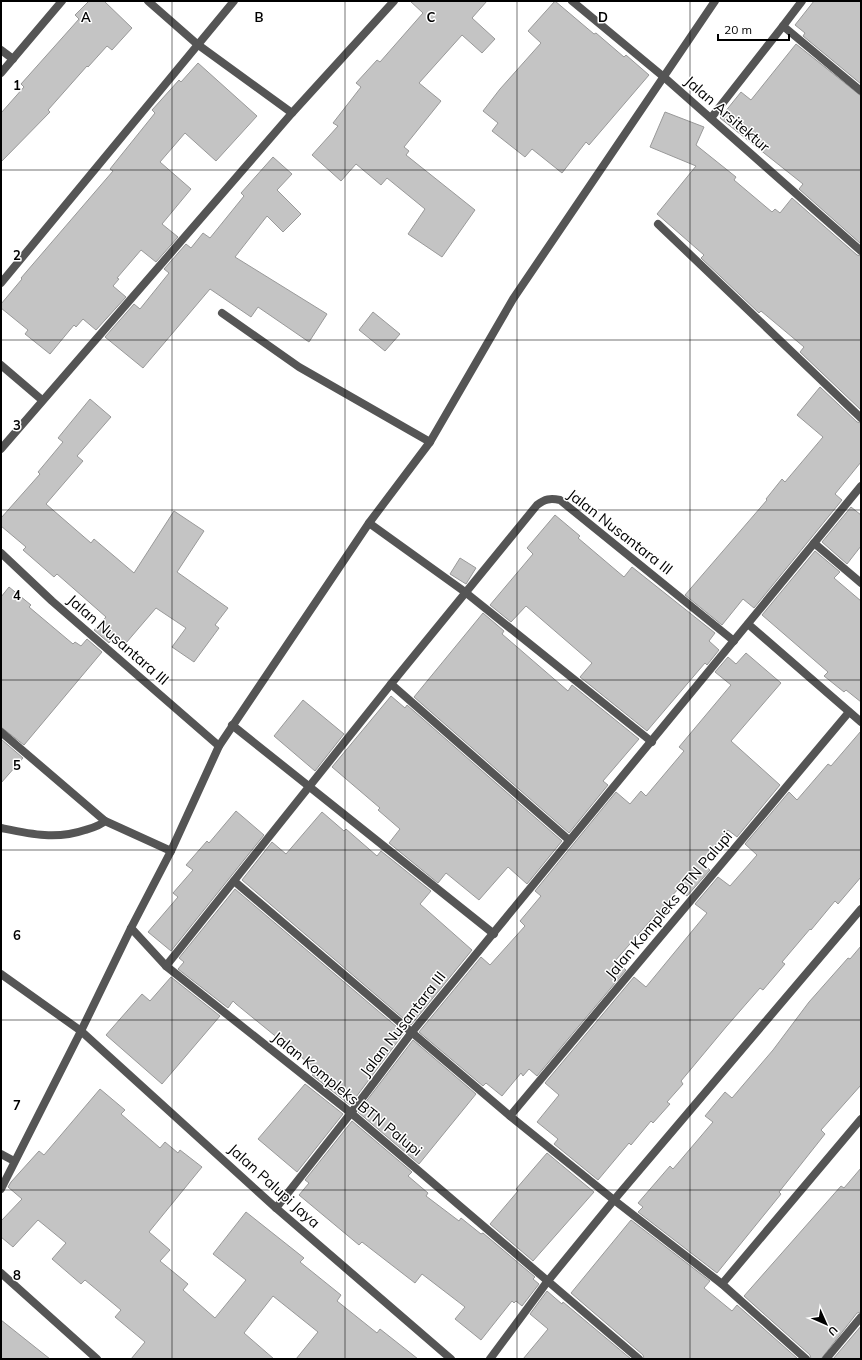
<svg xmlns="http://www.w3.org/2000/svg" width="862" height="1360" font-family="Mulish,sans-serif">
<rect width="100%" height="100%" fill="#fff"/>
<g fill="#c4c4c4" stroke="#999">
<path d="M 89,1 L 104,1 L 132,28 L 112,50 L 107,46 L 88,67 L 87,66 L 48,110 L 50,112 L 1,162 L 1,113 L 24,87 L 21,84 L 79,19 L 75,15 Z"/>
<path d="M 410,1 L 487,1 L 472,18 L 495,39 L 482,53 L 462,35 L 419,83 L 441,101 L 404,147 L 409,151 L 406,155 L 475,210 L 442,257 L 408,234 L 425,209 L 387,178 L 381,185 L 356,164 L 341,181 L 312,155 L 338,126 L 333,123 L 361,87 L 356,83 L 377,60 L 380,62 L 423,13 Z"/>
<path d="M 555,1 L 594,34 L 596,33 L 624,57 L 626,55 L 649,75 L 589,145 L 586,142 L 562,173 L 532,149 L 525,157 L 492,131 L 498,123 L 483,111 L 500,89 L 541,43 L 528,31 Z"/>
<path d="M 814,1 L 861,1 L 861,84 L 803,36 L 805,33 L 795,25 Z"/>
<path d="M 796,44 L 861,96 L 861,244 L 799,189 L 803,184 L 720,118 L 741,92 L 751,100 Z"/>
<path d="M 198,63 L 257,116 L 216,161 L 185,133 L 160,162 L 191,189 L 162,224 L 178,237 L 156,262 L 141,250 L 117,278 L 119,279 L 113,286 L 126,297 L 96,330 L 83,319 L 76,327 L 74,325 L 50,354 L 25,334 L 28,330 L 1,308 L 1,304 L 22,279 L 21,278 L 113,171 L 110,169 L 155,113 L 152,110 L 179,80 L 181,82 Z"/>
<path d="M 665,112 L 704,127 L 696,145 L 736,177 L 734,180 L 772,212 L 775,209 L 780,213 L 792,198 L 857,255 L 861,256 L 861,410 L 800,352 L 804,347 L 761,311 L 759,313 L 701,258 L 704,255 L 657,214 L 696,166 L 650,147 Z"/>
<path d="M 273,157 L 292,174 L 277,190 L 301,214 L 283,232 L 267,216 L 235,257 L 327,314 L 309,342 L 258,307 L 251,317 L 210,289 L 143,368 L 105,337 L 134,304 L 140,309 L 169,273 L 164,269 L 186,244 L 191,248 L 203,233 L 210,238 L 244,196 L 241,193 Z"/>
<path d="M 373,312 L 400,334 L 385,351 L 359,330 Z"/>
<path d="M 820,387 L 857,422 L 861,423 L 861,462 L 835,494 L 842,500 L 754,608 L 743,599 L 722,625 L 685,595 L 767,500 L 766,499 L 782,479 L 785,482 L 823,437 L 797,415 Z"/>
<path d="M 90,399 L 111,417 L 77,456 L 83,461 L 46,504 L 91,543 L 94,539 L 134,573 L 174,511 L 204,531 L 177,572 L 228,608 L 215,625 L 219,628 L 194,662 L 172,647 L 186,628 L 156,608 L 126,643 L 116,635 L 109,643 L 94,630 L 106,617 L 57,574 L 54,577 L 23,550 L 26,547 L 1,526 L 1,518 L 40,474 L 38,472 L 63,442 L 58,438 Z"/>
<path d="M 851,507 L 861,515 L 861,546 L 847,564 L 822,542 Z"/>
<path d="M 555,515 L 580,536 L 578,538 L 624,577 L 632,567 L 715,633 L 709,641 L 719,650 L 707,665 L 705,663 L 647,731 L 580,677 L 592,663 L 526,606 L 511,622 L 490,605 L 533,554 L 527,548 Z"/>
<path d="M 815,551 L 840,572 L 834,578 L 861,601 L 861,702 L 846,690 L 844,692 L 824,676 L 828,672 L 762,615 Z"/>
<path d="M 460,558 L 476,568 L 466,584 L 450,574 Z"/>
<path d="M 9,587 L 31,605 L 29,607 L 73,644 L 75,642 L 81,646 L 87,639 L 102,652 L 24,745 L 1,727 L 1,597 Z"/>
<path d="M 483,613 L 504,631 L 502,634 L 568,691 L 572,685 L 639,739 L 603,781 L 608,785 L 569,833 L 414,697 Z"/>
<path d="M 746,653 L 781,683 L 731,741 L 780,785 L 737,837 L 728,830 L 701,862 L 710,870 L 687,896 L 678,889 L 615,961 L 626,970 L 537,1076 L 529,1069 L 523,1076 L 521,1073 L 502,1096 L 486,1083 L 483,1086 L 419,1032 L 481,957 L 490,965 L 525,926 L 520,921 L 541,896 L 535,891 L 616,792 L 630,804 L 641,791 L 646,796 L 684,751 L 679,747 L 731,685 L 715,672 L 728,657 L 736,664 Z"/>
<path d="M 391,696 L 405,708 L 407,705 L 562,841 L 527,884 L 508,867 L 479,900 L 446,873 L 438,883 L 389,843 L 400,829 L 378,810 L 380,808 L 332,767 Z"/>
<path d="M 303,700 L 344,734 L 315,771 L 274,736 Z"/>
<path d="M 861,731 L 861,877 L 838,904 L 835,901 L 811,930 L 810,929 L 782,962 L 785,964 L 763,990 L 760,988 L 726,1027 L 681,1081 L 683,1084 L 667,1102 L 670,1104 L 653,1123 L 651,1121 L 631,1145 L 629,1143 L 598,1180 L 554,1144 L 558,1139 L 537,1122 L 559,1095 L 545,1083 L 634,977 L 646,987 L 707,913 L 695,904 L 718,877 L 730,886 L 757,855 L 745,844 L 789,792 L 797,800 L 828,764 L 831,766 Z"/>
<path d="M 1,739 L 23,758 L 1,783 Z"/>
<path d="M 236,811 L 264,835 L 171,951 L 148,932 L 178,897 L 173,893 L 193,870 L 186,865 L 207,841 L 209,843 Z"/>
<path d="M 322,812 L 344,831 L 346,829 L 377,856 L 381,851 L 431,891 L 420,904 L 472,950 L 411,1025 L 242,880 L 272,842 L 286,854 Z"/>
<path d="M 235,889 L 404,1033 L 350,1105 L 312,1075 L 317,1070 L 236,1004 L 233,1001 L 228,1008 L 178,969 L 184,962 L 179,958 Z"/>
<path d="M 861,946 L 861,1085 L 821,1130 L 825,1134 L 779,1192 L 781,1194 L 717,1273 L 638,1212 L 643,1207 L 638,1203 L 670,1166 L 673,1169 L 713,1122 L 705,1116 L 725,1092 L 732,1098 L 773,1050 L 809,1002 L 848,958 L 850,959 Z"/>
<path d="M 171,977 L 220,1016 L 162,1084 L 106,1035 L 142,994 L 150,1001 Z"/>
<path d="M 413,1040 L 476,1094 L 419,1164 L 358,1112 Z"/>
<path d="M 305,1084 L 343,1114 L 297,1172 L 258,1139 Z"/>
<path d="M 100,1089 L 125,1110 L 121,1114 L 160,1148 L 165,1142 L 178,1153 L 180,1150 L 202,1167 L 149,1232 L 170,1250 L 160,1261 L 188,1284 L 183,1290 L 215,1318 L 246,1280 L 213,1254 L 246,1212 L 304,1258 L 300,1262 L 341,1295 L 337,1301 L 377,1333 L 380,1329 L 418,1359 L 296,1359 L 318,1332 L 273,1296 L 244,1333 L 274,1359 L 131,1359 L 145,1342 L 115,1317 L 121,1310 L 85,1280 L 81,1284 L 52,1259 L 66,1243 L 38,1220 L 13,1247 L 1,1237 L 1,1221 L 22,1199 L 8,1187 L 11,1182 L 39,1151 L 44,1155 Z"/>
<path d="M 352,1121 L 412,1172 L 408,1176 L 428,1193 L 426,1196 L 459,1221 L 461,1218 L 481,1234 L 483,1233 L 535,1277 L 533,1279 L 539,1284 L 522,1306 L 516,1301 L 514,1303 L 512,1301 L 481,1340 L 455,1319 L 465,1307 L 422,1274 L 415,1283 L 362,1242 L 359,1245 L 299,1195 L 309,1183 L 305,1180 Z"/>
<path d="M 547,1153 L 594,1192 L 533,1261 L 490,1224 L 518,1191 L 516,1189 Z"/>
<path d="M 861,1168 L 861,1312 L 857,1313 L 821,1359 L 811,1359 L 810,1355 L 744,1296 L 841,1186 L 844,1188 Z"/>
<path d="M 631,1220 L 710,1281 L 704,1288 L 732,1311 L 737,1305 L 798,1359 L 644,1359 L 643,1355 L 571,1293 Z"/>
<path d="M 547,1291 L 562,1304 L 563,1302 L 631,1359 L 523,1359 L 548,1329 L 530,1314 Z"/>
<path d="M 1,1320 L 50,1359 L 1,1359 Z"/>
<path d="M 861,1326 L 861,1359 L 833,1359 Z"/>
</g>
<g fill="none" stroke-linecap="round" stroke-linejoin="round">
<g stroke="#555" stroke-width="8">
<path d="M 148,1 L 197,44 L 292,113"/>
<path d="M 572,1 L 665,78 L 861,251"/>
<path d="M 802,1 L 783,26 L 861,91"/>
<path d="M 1,50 L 13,59"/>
<path d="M 1,73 L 62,1"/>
<path d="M 711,118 L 783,26"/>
<path d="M 658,224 L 861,418"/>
<path d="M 1,283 L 234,1"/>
<path d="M 222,313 L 299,367 L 430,442"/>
<path d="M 1,365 L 42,400"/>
<path d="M 1,449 L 292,113 L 394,1"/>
<path d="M 369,523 L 465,592 L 652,742"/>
<path d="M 814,543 L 861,583"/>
<path d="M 1,553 L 52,601 L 219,746"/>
<path d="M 748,624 L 861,722"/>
<path d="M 391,684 L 569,840"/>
<path d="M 232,725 L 494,934"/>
<path d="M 1,732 L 105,821 L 171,851"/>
<path d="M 1,828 C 30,834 56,840 85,830 C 92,828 100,826 105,821"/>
<path d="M 234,881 L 510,1116 L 614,1200 L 722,1284 L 806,1359"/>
<path d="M 131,928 L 166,966 L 351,1113 L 639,1359"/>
<path d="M 166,966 L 391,684 L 537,505 C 545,499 550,498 560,500 L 734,641"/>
<path d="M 1,974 L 81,1031 L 276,1208 L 451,1359"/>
<path d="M 510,1116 L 849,712"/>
<path d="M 1,1154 L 14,1161"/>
<path d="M 1,1189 L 81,1031 L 131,928 L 171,851 L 219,746 L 369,523 L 430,442 L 513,299 L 715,1"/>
<path d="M 276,1208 L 351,1113 L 412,1032 L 861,486"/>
<path d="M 1,1273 L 97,1359"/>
<path d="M 722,1284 L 861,1119"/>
<path d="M 490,1359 L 547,1282 L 614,1200 L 861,909"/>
<path d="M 826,1359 L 861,1317"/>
</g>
</g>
<path fill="none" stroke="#000" stroke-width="1" stroke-opacity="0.55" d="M 172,1 L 172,1359M 345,1 L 345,1359M 517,1 L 517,1359M 690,1 L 690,1359M 1,170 L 861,170M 1,340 L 861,340M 1,510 L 861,510M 1,680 L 861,680M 1,850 L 861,850M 1,1020 L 861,1020M 1,1190 L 861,1190"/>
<g text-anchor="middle" stroke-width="3" stroke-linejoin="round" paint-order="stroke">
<g font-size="15" fill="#000" stroke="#fff">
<text transform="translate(727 114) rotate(41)" y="5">Jalan Arsitektur</text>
<text transform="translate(620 532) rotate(38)" y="5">Jalan Nusantara III</text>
<text transform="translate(118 640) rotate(41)" y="5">Jalan Nusantara III</text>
<text transform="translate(669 905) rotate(-50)" y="5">Jalan Kompleks BTN Palupi</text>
<text transform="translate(403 1024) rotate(-52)" y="5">Jalan Nusantara III</text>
<text transform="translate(347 1094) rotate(39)" y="5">Jalan Kompleks BTN Palupi</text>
<text transform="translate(274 1186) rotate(42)" y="5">Jalan Palupi Jaya</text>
</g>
</g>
<g font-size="13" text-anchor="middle" font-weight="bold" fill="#000" stroke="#fff" stroke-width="3" stroke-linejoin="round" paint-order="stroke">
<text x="86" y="22">A</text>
<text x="259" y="22">B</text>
<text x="431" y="22">C</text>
<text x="603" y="22">D</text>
<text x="17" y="90">1</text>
<text x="17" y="260">2</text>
<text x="17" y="430">3</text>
<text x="17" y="600">4</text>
<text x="17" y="770">5</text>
<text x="17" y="940">6</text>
<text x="17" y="1110">7</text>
<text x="17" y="1280">8</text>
</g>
<rect width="862" height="1360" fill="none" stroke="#000000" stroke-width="4"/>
<g transform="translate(826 1324) rotate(135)" stroke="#ffffff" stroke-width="3" paint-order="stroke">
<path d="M0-3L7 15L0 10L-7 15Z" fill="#000000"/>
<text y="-6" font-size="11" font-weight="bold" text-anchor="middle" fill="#000000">U</text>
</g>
<path d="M718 34v6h71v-6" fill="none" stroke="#000000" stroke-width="2"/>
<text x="724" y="34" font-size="12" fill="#000000" stroke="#ffffff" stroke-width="3" paint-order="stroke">20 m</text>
</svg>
